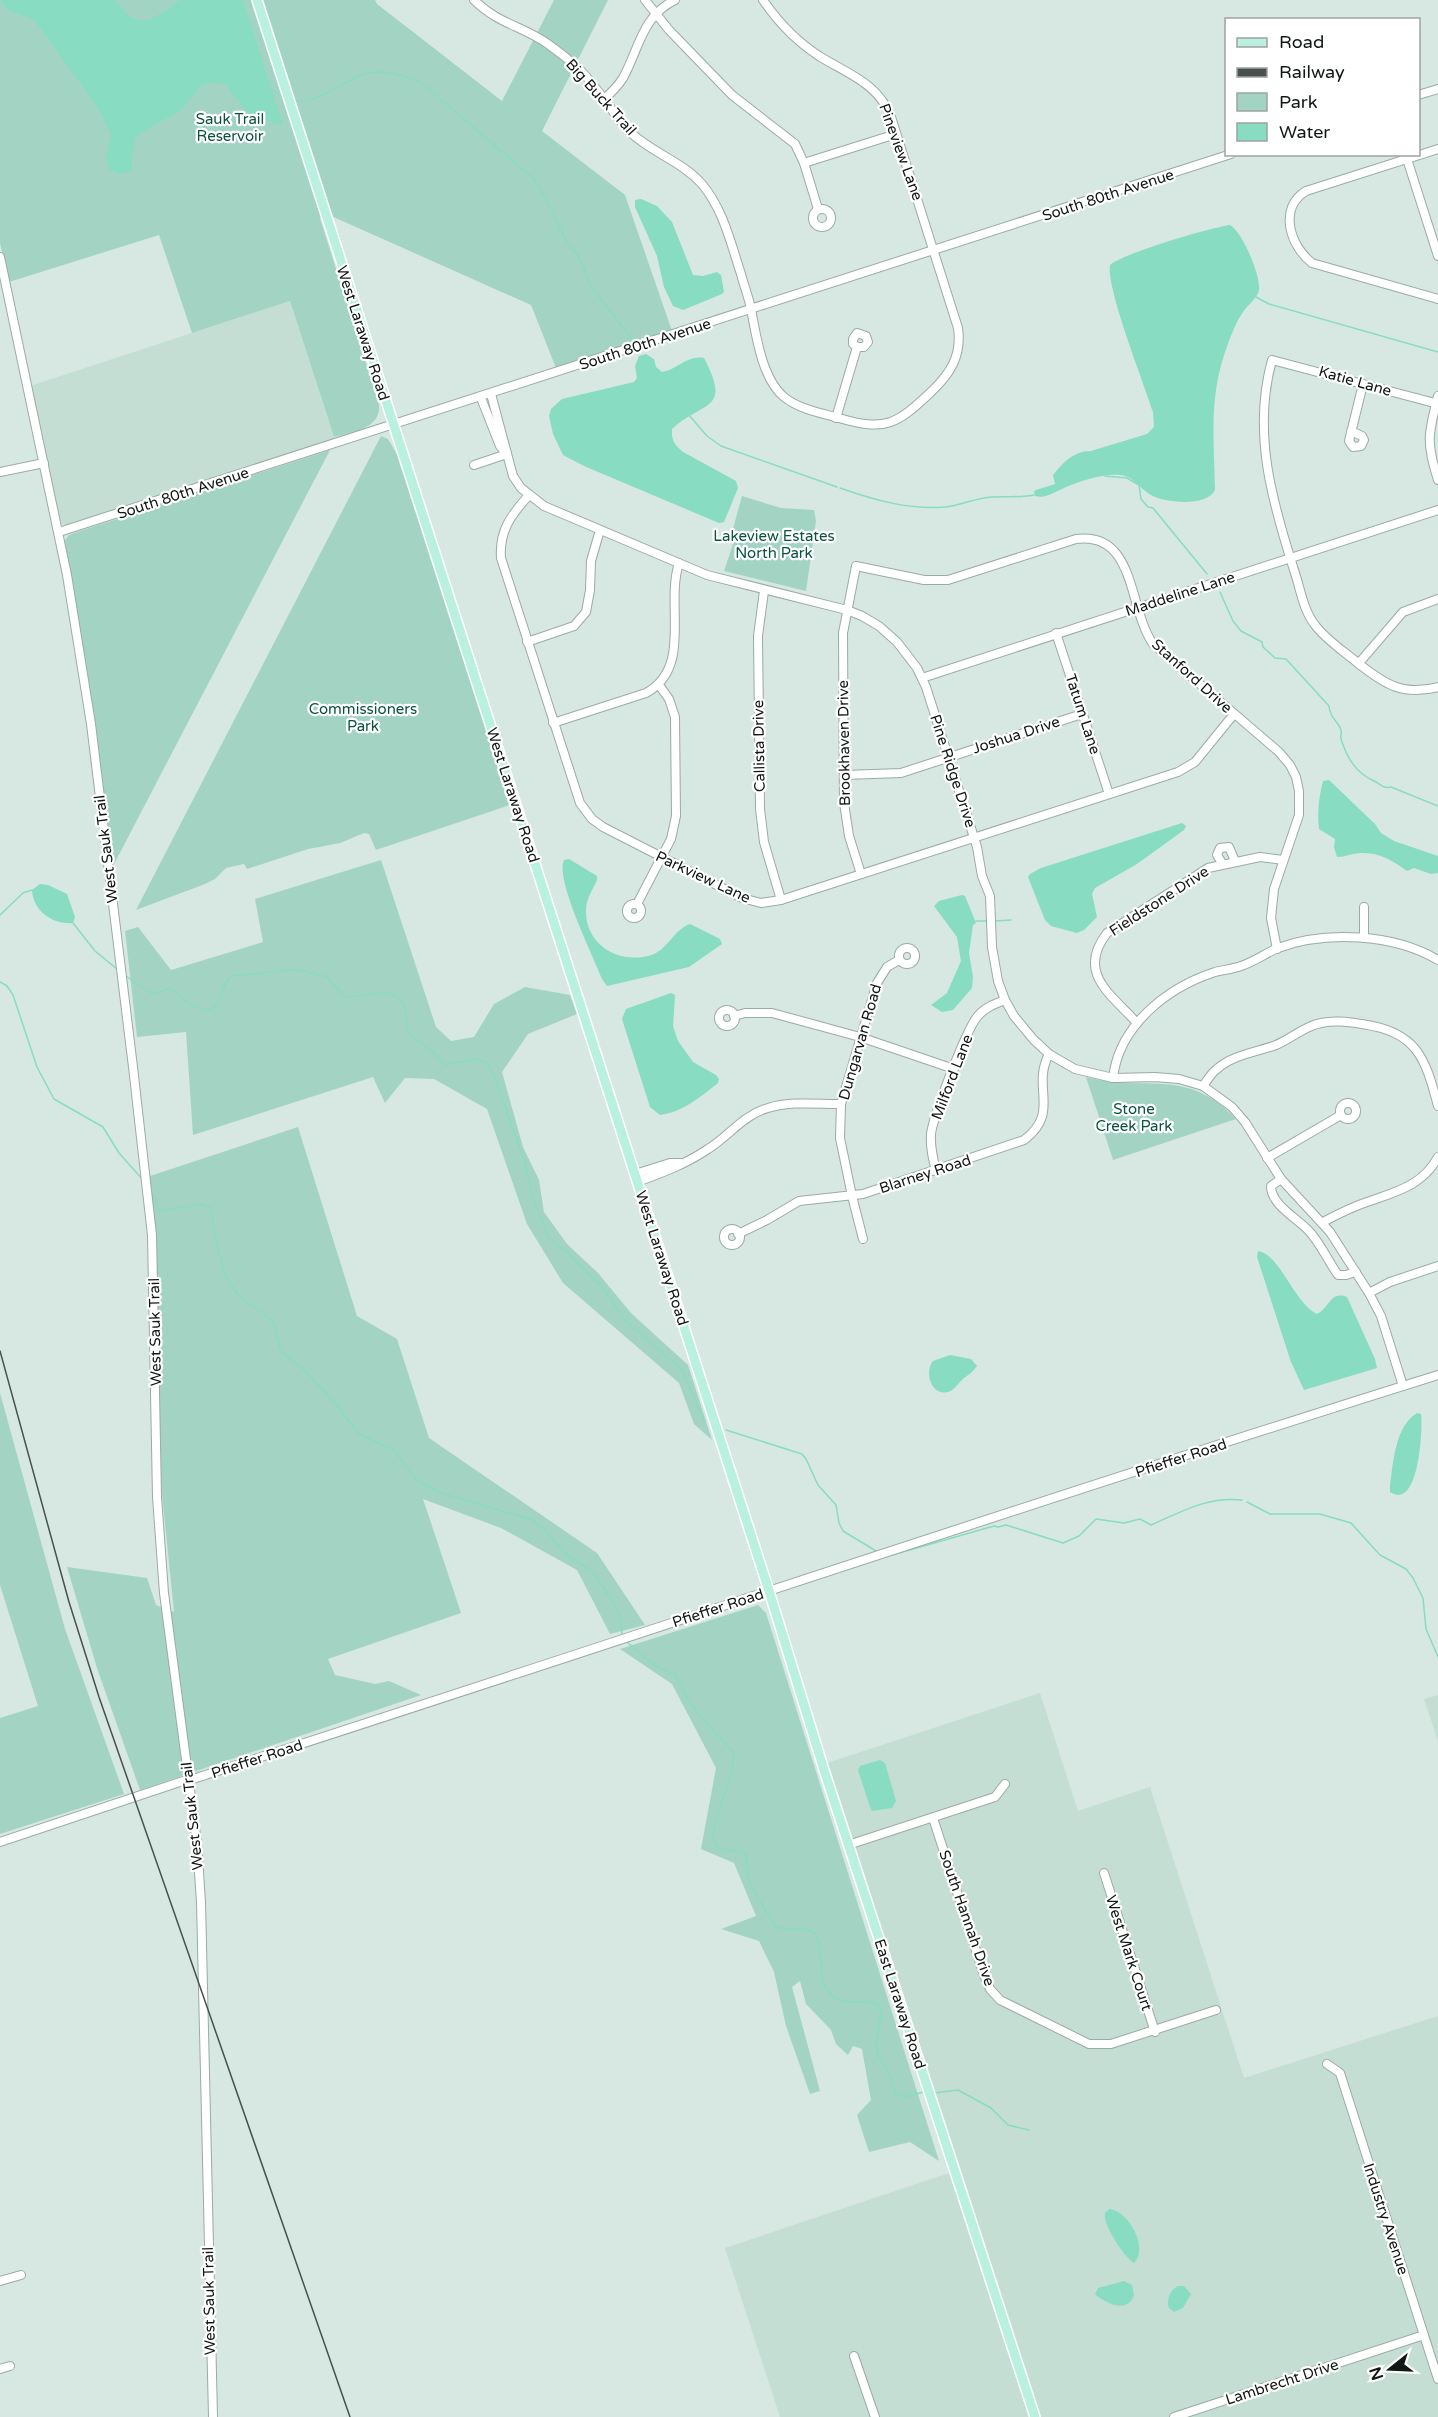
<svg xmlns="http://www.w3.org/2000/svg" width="1438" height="2417" font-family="'Varela Round',sans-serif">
<rect width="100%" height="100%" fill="#d6e8e1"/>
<g fill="#c4ded4">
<path d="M 290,301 L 335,441 L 71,525 L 62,524 L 57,513 L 30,386 Z"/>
<path d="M 1040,1693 L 1078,1811 L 1150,1787 L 1244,2078 L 1438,2016 L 1438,2417 L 780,2417 L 725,2248 L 955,2171 L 824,1764 Z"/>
<path d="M 1438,1695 L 1438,1741 L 1424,1699 Z"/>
</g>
<g fill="#a3d4c3">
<path d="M 0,0 L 375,0 L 377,4 L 502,101 L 554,0 L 608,0 L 542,131 L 625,195 L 672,331 L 556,368 L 531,305 L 329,215 L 320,218 L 379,405 C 381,429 352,432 334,437 L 290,301 L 192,333 L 159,235 L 9,282 L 0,243 Z"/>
<path d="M 381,436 L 388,439 L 398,456 L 509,796 L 510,805 L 376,850 L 369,834 L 364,833 L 340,843 L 308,849 L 247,869 L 244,864 L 226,868 L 215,879 L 205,884 L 136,910 Z"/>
<path d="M 330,450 L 112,868 L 65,540 L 69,535 L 80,531 Z"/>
<path d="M 742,496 L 781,508 L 814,510 L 816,521 L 806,591 L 724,571 L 735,538 L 731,536 Z"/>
<path d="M 381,860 L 436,1027 L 451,1041 L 474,1037 L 494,1004 L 525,987 L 570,995 L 577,1014 L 528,1034 L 502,1072 L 523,1147 L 539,1180 L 544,1212 L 567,1244 L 598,1273 L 631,1313 L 688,1365 L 712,1440 L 694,1424 L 679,1383 L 563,1283 L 527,1224 L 487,1109 L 434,1079 L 405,1078 L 385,1103 L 373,1077 L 193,1135 L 186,1032 L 137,1037 L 125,931 L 138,927 L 171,970 L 263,942 L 255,899 Z"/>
<path d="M 1086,1077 C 1146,1093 1186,1066 1236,1119 L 1113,1160 Z"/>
<path d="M 298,1127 L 357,1316 L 397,1339 L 429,1438 L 597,1553 L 645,1625 L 610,1634 L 577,1570 L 501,1528 L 423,1499 L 461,1613 L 328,1659 L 335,1675 L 375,1684 L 389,1681 L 421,1695 L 140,1790 L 97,1668 L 67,1567 L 147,1578 L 156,1605 L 174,1612 L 162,1494 L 152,1239 L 147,1177 Z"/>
<path d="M 0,1393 L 65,1629 L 124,1794 L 0,1834 L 0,1718 L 38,1706 L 0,1585 Z"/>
<path d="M 758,1605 L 766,1613 L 939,2161 L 910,2142 L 869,2152 L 857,2115 L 871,2100 L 862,2049 L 853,2046 L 848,2055 L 836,2044 L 831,2030 L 806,2004 L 800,1981 L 792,1987 L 820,2091 L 810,2094 L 786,2026 L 774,1972 L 759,1941 L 721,1929 L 756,1916 L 734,1863 L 701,1849 L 716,1768 L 672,1684 L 620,1649 Z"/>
</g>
<g fill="#88dcc1">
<path d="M 0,0 L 115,0 C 133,26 145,25 169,8 C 173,5 177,1 181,0 C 195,0 227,0 243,0 L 283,125 L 256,118 L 244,109 L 225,84 L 213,82 L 202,85 L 182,109 L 136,136 L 132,156 L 132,171 L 119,174 L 109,169 L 106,158 L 111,135 L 98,108 L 35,21 L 7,9 Z"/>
<path d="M 641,199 L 657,206 L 672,222 L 693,275 L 703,276 L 717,272 L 721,275 L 724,292 L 722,294 L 683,310 L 673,306 L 664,287 L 657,256 L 635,207 L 635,200 Z"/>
<path d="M 1230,225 C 1242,231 1261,276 1259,290 C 1257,299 1248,304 1243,312 C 1237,320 1233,331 1229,341 C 1208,395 1214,434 1215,490 C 1207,507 1165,503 1151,495 C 1140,489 1134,476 1120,475 C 1104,473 1080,481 1066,487 C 1056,491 1047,499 1035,496 L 1034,491 L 1036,490 L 1055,484 L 1053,475 C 1063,463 1073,451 1091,451 L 1147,434 L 1154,427 L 1153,412 C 1144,383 1106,288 1110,265 C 1124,253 1209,228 1230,225 Z"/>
<path d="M 646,354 L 654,359 L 656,367 L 662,372 C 677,370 687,355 704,358 C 732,412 704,400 672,429 C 671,440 675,445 683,452 L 736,481 L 738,488 L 724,522 L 719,523 L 584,466 L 563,455 L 553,434 L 549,416 L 551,409 L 562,399 L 634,382 L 637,378 L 635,366 L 639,356 Z"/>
<path d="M 1329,780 L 1375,824 L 1381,833 L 1394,841 L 1438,856 L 1438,873 L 1431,874 L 1414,868 L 1407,871 C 1393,861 1380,852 1361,853 C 1353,853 1345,857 1337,857 L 1334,847 L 1335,839 L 1319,829 C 1317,814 1319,796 1323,781 Z"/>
<path d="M 1182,823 L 1186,826 L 1184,830 L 1137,864 L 1095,888 L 1092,894 L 1097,917 L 1084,930 L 1077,933 L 1051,926 L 1045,920 L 1028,877 L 1030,874 L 1041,868 Z"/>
<path d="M 569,859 L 597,876 L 597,880 C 593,889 586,899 586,910 C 585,945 619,965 651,955 C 668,950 673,930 690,924 L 720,939 L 722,944 L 689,967 L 607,986 L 602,979 C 593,955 555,880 564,860 Z"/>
<path d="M 40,884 L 48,885 L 67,894 L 75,917 L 73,923 C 53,925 33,911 32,890 Z"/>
<path d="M 962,895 L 965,896 L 976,923 L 973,925 L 969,953 L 973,977 L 972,988 L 953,1010 L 942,1012 L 931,1005 L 947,993 L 961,961 L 957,937 L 934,906 L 939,901 Z"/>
<path d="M 671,993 L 675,995 L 673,1026 L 678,1041 L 693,1062 L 716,1075 L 719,1079 L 718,1083 C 700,1097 683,1112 660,1115 L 650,1107 L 622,1019 L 626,1009 Z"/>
<path d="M 1258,1251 C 1280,1254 1294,1303 1317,1314 C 1329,1309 1330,1290 1347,1297 L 1375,1359 L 1377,1368 L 1304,1390 L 1291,1362 L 1257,1257 Z"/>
<path d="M 950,1355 L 971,1359 L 977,1366 C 973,1372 969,1374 963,1379 C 958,1383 955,1390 948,1392 C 931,1396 924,1372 933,1361 Z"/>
<path d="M 1417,1413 L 1421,1414 C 1423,1430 1419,1511 1390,1492 L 1390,1486 C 1393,1464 1395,1426 1417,1413 Z"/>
<path d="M 880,1760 L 885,1763 L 896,1801 L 892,1808 L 872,1811 L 870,1807 L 858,1770 L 860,1766 Z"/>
<path d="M 1110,2209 C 1129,2212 1149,2248 1134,2263 C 1125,2258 1102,2224 1105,2213 Z"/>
<path d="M 1124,2281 L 1132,2285 L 1134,2295 C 1128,2314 1106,2304 1095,2294 L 1098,2288 Z"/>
<path d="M 1178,2286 L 1184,2286 L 1191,2294 L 1183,2308 L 1174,2312 L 1169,2308 C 1166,2300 1170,2290 1178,2286 Z"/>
</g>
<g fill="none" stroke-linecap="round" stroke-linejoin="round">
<g stroke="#88dcc1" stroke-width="1.5">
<path d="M 272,90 L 284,97"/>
<path d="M 293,101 C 316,102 332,90 350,80 C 373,66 401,73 423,84 L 534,179 L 547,200 L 567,242 L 579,257 L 592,288 L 635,342"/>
<path d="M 1256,297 L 1269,304 L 1438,352"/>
<path d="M 688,414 L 707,436 L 721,446 L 837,487"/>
<path d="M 1105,476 L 1127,478 L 1139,485 L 1141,499 L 1148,507 L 1153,508 L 1207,574"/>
<path d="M 840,488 C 874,500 909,510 945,507 C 961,505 976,498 992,497 C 1006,496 1019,498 1034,495"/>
<path d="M 1220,592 L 1233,621 L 1241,631 L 1262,642 L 1263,647 L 1275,658 L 1286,659 L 1329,706 C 1330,719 1339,722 1341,730 C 1342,733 1340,736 1341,739 C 1347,758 1356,773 1374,781 C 1381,784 1383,789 1391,787 L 1438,806"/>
<path d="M 0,915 L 23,893 L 32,890"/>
<path d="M 976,921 L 987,921"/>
<path d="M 995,921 L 1011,920"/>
<path d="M 73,923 L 95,951 L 117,969"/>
<path d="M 126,976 L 152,994 L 168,989 L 173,990 L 191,1005 L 204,1010 C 226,1008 218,987 231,976 L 291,970 L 304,971 L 327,977 L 345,997 L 387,993 L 397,996 L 405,1007 L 408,1033 L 433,1052 L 445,1065 L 476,1059 L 487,1062 L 495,1079 L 526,1165 L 532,1197 L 549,1238 L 566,1251 L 601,1286 L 628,1323 L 682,1370 L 705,1422"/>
<path d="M 0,982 L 7,986 L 13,995 L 37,1067 L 54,1099 L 103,1127 L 119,1153 L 143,1180"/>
<path d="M 151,1193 L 155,1198 L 157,1208 L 162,1211 L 201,1204 L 211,1208 L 217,1246 L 225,1274 L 234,1289 L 241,1298 L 269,1317 L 274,1324 L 280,1348 L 284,1354 L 303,1369 L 329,1396 L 360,1435 L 393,1449 L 416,1479 L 438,1492 L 533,1520 L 546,1531 L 567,1555 L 593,1572 L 614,1604 L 621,1620 L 622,1634"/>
<path d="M 726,1430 L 802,1454 L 806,1459 L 818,1485 L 836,1505 L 839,1523 L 843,1531 L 876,1551"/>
<path d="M 1247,1502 L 1270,1514 L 1320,1514 L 1351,1523 L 1380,1555 L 1406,1569 L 1413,1578 L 1423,1598 L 1426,1629 L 1438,1657"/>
<path d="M 885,1557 L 994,1526 L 998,1527 L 1006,1525 L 1063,1543 L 1079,1536 L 1096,1519 L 1124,1523 L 1140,1519 L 1151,1525 C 1181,1512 1208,1496 1242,1500"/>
<path d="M 627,1642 L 653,1664 L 676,1676 L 688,1699 L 698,1713 L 733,1752 C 737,1779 706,1825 715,1845 C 725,1854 735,1848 746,1854 L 749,1882 L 775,1926 C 788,1933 803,1925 815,1933 C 826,1951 814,1988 837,1999 C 850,2006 866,1998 879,2005 L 881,2015 L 876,2042 L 877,2054 L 887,2069 L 896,2093 L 904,2097 L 924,2092"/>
<path d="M 934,2093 L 958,2090 L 991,2108 L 1008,2125 L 1029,2130"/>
</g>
<g stroke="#9baba5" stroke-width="10">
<g id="minor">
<path d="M 474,0 C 498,24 523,26 548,44 C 560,53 573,62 583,73 C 601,92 613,115 631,133 C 653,153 682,162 701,183 C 723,208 731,244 741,274 C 744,286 749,298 751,309 C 756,335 762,379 784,397 C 799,409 820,413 839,418 C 886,432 897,424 931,392 C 950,374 962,356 958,328 L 891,117 C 878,83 848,74 819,56 C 796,41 778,22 763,0"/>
<path d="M 645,0 L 669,30 L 732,95 L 795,144 L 804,163 L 818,209"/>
<path d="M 1418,95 L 1438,89"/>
<path d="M 604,99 C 611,93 618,86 623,78 C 639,49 642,16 675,0"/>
<path d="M 1438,149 L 1306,191 C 1278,208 1290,246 1312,263 L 1438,299"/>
<path d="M 1403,154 L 1407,159 L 1438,256"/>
<path d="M 804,163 L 896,134"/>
<circle cx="822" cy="218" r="9"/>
<path d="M 0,257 L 67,575 L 91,724 L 133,1067 L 152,1235 L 157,1497 L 164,1593 L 197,1843 L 201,1902 L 213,2417"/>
<path d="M 491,394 L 513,476 L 521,488 L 544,506 L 707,575 L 847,610 L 862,616 L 879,626 L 897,642 L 917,668 L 926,687 L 977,847 L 982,876 L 990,896 L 992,947 L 998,981 L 1005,1000 L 1014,1016 L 1033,1039 L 1049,1054 L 1075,1069 L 1113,1078 L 1155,1077 L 1179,1079 L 1203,1086 L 1232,1107 L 1245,1122 L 1281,1179 L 1330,1232 L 1369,1293 L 1381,1316 L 1403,1386"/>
<path d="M 1438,396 C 1428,434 1426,443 1438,480"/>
<path d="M 481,398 L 500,446 L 507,454"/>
<path d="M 1438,404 L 1272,360 C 1252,432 1272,501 1294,570 C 1300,587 1303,610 1315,625 C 1326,640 1345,652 1359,664 C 1386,685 1403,696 1438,687"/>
<path d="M 836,418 L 857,347 L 853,344 L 853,339 L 857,333 L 866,336 L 868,342 L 864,347 L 857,347"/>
<path d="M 1351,431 L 1362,436 L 1364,440 L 1361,446 L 1353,447 L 1349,441 L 1363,384"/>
<path d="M 474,465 L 507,454"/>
<path d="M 0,472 L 44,463"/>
<path d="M 529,495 C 511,515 499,531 501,558 L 580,803 L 592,819 L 603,827 L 742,898 L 761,903 L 781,900 L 1178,772 L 1195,762 L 1234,714"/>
<path d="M 59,532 L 1231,154"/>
<path d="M 764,591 L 758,636 L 760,809 L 764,842 L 781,900"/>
<path d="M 1056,633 L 1109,794"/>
<path d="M 527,642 L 574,626 L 586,612 L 590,590 L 591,561 L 600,530"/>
<path d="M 1359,663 L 1403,612 L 1438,599"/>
<path d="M 922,678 L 1438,510"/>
<path d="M 553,723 L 646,693 C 693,667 665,606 679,563"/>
<path d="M 844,775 L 901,773 L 1082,714"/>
<path d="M 1222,863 L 1217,855 L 1220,848 L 1229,847 L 1235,861"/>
<path d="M 861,874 L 849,836 L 844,803 L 843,633 L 856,566 L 924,580 L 948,580 L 1076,539 C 1136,531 1128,608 1153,644 L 1279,752 L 1290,765 L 1296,777 L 1299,791 L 1299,815 L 1274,889 L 1271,918 L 1277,949"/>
<circle cx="634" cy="911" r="7"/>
<path d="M 637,904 L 671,839 L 676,816 L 675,717 L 669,699 L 659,685"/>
<path d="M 1364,907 L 1364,938"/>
<circle cx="907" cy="956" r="8"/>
<circle cx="727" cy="1018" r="8"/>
<path d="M 734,1016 L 745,1013 L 772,1013 L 860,1037 L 954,1069"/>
<path d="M 1137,1023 C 1111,994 1076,973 1107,933 L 1208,868 L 1260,857 L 1283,860"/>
<path d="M 1113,1078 C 1119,1026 1166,988 1215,972 C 1223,970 1233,969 1241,966 C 1254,962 1266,953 1278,948 C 1326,930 1394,934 1438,960"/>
<path d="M 1203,1086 C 1207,1081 1211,1073 1217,1069 C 1232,1055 1257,1052 1276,1045 C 1291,1039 1304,1026 1321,1023 C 1335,1020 1348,1022 1362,1024 C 1417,1032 1425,1057 1438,1106"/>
<circle cx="1348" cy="1111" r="8"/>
<path d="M 1267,1158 L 1341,1115"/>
<path d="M 936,1171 C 933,1159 930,1147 931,1134 C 933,1116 966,1031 977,1017 C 984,1008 994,1004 1005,1000"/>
<path d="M 635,1174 L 670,1163 L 680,1163"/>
<path d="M 1281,1179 L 1271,1186 C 1271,1205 1297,1218 1309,1231 C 1321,1244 1328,1261 1338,1275 L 1346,1275 L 1356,1272"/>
<path d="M 637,1182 C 662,1173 686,1164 708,1149 C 729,1136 743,1115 768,1108 C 791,1101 817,1104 841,1104"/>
<path d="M 1323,1222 C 1338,1214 1354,1206 1370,1201 C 1398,1191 1423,1185 1438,1157"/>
<circle cx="732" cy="1237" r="8"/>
<path d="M 738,1234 L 767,1220 L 799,1201 L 863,1194 L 1024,1140 C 1061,1112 1031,1088 1049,1054"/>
<path d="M 863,1239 L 852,1196 L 840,1138 L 841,1104 L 877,983 L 887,967 L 899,960"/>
<path d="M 1369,1293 L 1390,1282 L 1438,1266"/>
<path d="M 933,1818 L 984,1975 L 990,1989 L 1000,2000 L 1089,2044 L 1111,2044 L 1216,2010"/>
<path d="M 0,1842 L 189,1779 L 196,1778 C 610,1645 1022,1505 1438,1375"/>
<path d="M 848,1845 L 995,1797 L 1005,1784"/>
<path d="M 1104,1873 L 1155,2032"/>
<path d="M 1327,2064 L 1340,2073 L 1438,2379"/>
<path d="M 0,2281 L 21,2275"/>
<path d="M 854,2356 L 875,2417"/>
<path d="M 0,2369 L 10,2366"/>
<path d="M 1174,2417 L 1424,2335"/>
</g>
</g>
<g stroke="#fff" stroke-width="12">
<path id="major" d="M 257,0 L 769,1591 L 824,1770 L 1035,2417"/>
</g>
<use href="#minor" stroke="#fff" stroke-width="8"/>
<use href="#major" stroke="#b9f0df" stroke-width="9"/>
<path stroke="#48514e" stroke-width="1.5" d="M 0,1351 L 69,1602 L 99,1697 L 350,2417"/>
</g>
<g text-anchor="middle" stroke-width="4.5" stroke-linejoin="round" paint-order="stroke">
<g font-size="15" fill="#111715" stroke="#fff">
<text transform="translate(601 97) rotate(48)" y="5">Big Buck Trail</text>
<text transform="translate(901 152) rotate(70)" y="5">Pineview Lane</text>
<text transform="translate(1108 195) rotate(-18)" y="5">South 80th Avenue</text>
<text transform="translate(363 333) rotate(72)" y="5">West Laraway Road</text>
<text transform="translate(645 344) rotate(-18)" y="5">South 80th Avenue</text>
<text transform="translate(1355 381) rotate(16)" y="5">Katie Lane</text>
<text transform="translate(183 493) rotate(-18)" y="5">South 80th Avenue</text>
<text transform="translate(1180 594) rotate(-18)" y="5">Maddeline Lane</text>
<text transform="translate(1192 676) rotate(42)" y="5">Stanford Drive</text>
<text transform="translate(1083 714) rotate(72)" y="5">Tatum Lane</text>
<text transform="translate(1016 735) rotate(-18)" y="5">Joshua Drive</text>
<text transform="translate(844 743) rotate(-91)" y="5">Brookhaven Drive</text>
<text transform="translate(759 746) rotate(-91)" y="5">Callista Drive</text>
<text transform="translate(953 771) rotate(72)" y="5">Pine Ridge Drive</text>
<text transform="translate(513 795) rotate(72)" y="5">West Laraway Road</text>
<text transform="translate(106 849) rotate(-97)" y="5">West Sauk Trail</text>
<text transform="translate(703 877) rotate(25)" y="5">Parkview Lane</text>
<text transform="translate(1159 901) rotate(-33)" y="5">Fieldstone Drive</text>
<text transform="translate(860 1042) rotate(-74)" y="5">Dungarvan Road</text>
<text transform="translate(952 1077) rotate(-69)" y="5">Milford Lane</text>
<text transform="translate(925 1174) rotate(-18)" y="5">Blarney Road</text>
<text transform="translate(662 1258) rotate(72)" y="5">West Laraway Road</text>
<text transform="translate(155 1332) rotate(-91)" y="5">West Sauk Trail</text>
<text transform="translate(1181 1458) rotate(-18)" y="5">Pfieffer Road</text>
<text transform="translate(718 1608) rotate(-18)" y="5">Pfieffer Road</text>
<text transform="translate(257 1759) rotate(-18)" y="5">Pfieffer Road</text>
<text transform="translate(192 1816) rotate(-96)" y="5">West Sauk Trail</text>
<text transform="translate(967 1918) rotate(71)" y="5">South Hannah Drive</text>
<text transform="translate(1129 1953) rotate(72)" y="5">West Mark Court</text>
<text transform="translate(900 2004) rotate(72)" y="5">East Laraway Road</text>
<text transform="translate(1386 2219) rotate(72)" y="5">Industry Avenue</text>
<text transform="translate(209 2301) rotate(-91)" y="5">West Sauk Trail</text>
<text transform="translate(1282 2382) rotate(-18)" y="5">Lambrecht Drive</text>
</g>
<g font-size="15" fill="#095240" stroke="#fff">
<text x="230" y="124">Sauk Trail<tspan x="230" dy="17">Reservoir</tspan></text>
<text x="774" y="541">Lakeview Estates<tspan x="774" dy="17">North Park</tspan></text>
<text x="363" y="714">Commissioners<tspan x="363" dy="17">Park</tspan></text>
<text x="1134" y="1114">Stone<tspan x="1134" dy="17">Creek Park</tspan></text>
</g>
</g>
<rect x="1225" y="18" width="195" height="138" fill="#ffffff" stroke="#a0a2a1" stroke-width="1.5"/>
<rect x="1237" y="38" width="30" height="9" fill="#b9f0df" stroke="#a0a2a1" stroke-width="1.5"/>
<text x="1279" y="48" font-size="18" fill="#111715">Road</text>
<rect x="1237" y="68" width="30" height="9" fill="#48514e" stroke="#a0a2a1" stroke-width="1.5"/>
<text x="1279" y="78" font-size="18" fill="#111715">Railway</text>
<rect x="1237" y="93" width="30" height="18" fill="#a3d4c3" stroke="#a0a2a1" stroke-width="1.5"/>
<text x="1279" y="108" font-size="18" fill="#111715">Park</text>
<rect x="1237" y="123" width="30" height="18" fill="#88dcc1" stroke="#a0a2a1" stroke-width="1.5"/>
<text x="1279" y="138" font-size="18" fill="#111715">Water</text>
<g transform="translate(1390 2369) rotate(252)" stroke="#ffffff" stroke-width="4.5" paint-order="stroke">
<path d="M0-4.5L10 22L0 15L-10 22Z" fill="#111715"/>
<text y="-9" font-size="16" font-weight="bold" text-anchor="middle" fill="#111715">N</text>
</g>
</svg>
